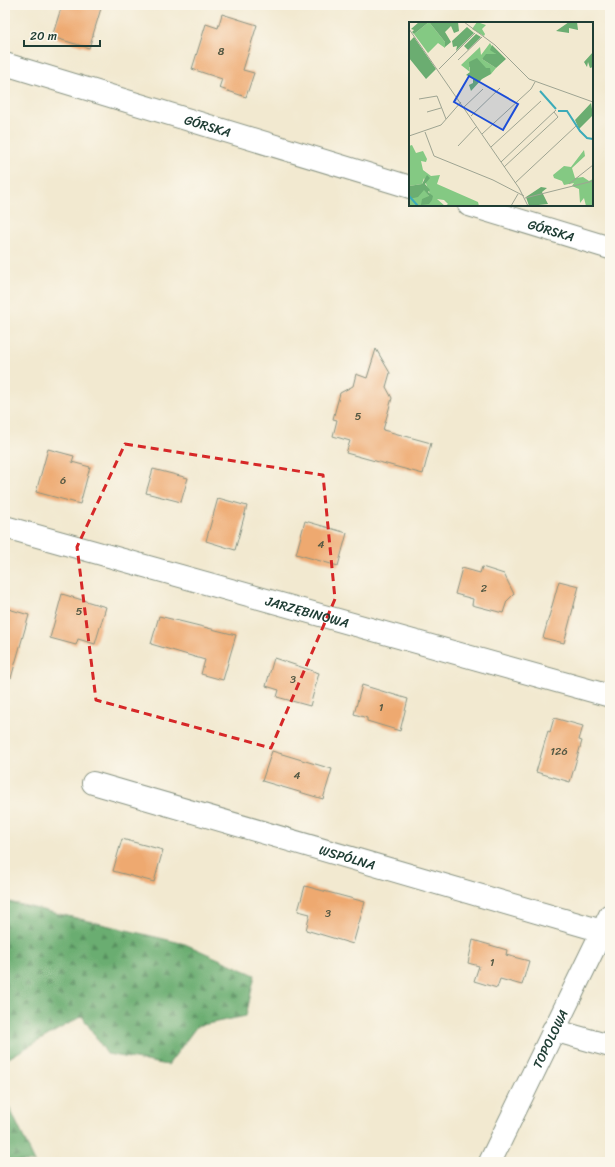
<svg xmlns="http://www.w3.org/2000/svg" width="615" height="1167" font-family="Sriracha,sans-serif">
<defs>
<pattern id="forest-firs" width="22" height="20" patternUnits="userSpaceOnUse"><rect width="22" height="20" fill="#6bad71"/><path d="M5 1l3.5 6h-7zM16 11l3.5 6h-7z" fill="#578e5e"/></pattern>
</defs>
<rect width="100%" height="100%" fill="#fbf7ec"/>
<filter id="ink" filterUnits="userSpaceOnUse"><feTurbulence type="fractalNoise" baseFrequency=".025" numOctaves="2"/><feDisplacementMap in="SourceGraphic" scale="8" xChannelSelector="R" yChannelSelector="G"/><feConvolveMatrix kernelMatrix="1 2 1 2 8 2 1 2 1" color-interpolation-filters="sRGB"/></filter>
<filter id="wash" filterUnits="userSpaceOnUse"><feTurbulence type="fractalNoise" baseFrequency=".012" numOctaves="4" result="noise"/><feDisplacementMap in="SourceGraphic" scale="16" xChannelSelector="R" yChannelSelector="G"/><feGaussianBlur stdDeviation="0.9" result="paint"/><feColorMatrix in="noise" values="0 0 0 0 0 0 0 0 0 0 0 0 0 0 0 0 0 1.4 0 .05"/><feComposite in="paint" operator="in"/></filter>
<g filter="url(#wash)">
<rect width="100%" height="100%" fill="#f2e9d0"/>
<g fill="url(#forest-firs)" stroke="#457552">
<path d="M 5,901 L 185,944 L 255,975 L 246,1016 L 197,1026 L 168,1065 L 107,1054 L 82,1016 L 5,1060 Z"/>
<path d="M 5,1098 L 35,1162 L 5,1162 Z"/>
</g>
<g id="blocks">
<g fill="#eea96f">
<path d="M 62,5 L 102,5 L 89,48 L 52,37 Z"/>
<path d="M 222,14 L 257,25 L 243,70 L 254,73 L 246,97 L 219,88 L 222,79 L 192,69 L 206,24 L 218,28 Z"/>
<path d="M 376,349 L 390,373 L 386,387 L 392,398 L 383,430 L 431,443 L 423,474 L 346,453 L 350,441 L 333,436 L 337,420 L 333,419 L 340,393 L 353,386 L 356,374 L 367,378 Z"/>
<path d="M 48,449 L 74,456 L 72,462 L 90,467 L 80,504 L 36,492 Z"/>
<path d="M 153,469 L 188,478 L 181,502 L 146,493 Z"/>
<path d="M 218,498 L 247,506 L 235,550 L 206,541 Z"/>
<path d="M 305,521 L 347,533 L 338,566 L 296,554 Z"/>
<path d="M 482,567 L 504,574 L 514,594 L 507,601 L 503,613 L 472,605 L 473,599 L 455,594 L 462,568 L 480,573 Z"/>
<path d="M 559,581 L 579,586 L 564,643 L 543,638 Z"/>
<path d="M 62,594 L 106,607 L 95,644 L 78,639 L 76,645 L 50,638 Z"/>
<path d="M 5,608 L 29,615 L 11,678 L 5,677 Z"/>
<path d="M 159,616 L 236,635 L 223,680 L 201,674 L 205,660 L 151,644 Z"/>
<path d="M 274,658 L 319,673 L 310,706 L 277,697 L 279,690 L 266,686 Z"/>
<path d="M 362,685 L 408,699 L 400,731 L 367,721 L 367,718 L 354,714 Z"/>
<path d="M 554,718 L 583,726 L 579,740 L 582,741 L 570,782 L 536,772 L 548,731 L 550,732 Z"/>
<path d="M 272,751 L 332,769 L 323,799 L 262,781 Z"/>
<path d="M 122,839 L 163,850 L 154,882 L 113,871 Z"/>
<path d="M 305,886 L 365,902 L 353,944 L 306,930 L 310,914 L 298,911 Z"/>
<path d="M 473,940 L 507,950 L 506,955 L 529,961 L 522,985 L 500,979 L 497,988 L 474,981 L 479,966 L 468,963 Z"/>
</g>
</g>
</g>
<g filter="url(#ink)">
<use href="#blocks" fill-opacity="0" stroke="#889382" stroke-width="1"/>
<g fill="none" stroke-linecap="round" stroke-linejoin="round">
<g stroke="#889382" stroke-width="24">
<g id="minor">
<path id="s1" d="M 5,64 L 410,187"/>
<path id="s2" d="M 469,205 L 610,248"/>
<path id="s3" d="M 5,527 L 610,696"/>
<path id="s4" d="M 93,783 L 602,931"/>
<path d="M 553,1030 L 610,1046"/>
<path id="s5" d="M 490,1162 L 610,915"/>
</g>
</g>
<use href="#minor" stroke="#fff" stroke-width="22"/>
</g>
</g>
<path fill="none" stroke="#d62828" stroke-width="3" stroke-dasharray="8 5" stroke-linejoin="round" d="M 125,444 L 323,475 L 335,599 L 271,748 L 96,700 L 77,547 Z"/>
<g text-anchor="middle" stroke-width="3" stroke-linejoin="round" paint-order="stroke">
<g font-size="11" fill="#535843">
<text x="221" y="55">8</text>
<text x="358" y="420">5</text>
<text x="63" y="484">6</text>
<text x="321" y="548">4</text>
<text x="484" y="592">2</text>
<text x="79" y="615">5</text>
<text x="293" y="683">3</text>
<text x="381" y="711">1</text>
<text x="559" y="755">126</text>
<text x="297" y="779">4</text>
<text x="328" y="917">3</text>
<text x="492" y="966">1</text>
</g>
<g font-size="13" fill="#1f3d34" stroke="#fbf7ec">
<text dy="5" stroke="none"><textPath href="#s1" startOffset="212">GÓRSKA</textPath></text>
<text dy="5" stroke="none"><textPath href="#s2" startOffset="86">GÓRSKA</textPath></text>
<text dy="5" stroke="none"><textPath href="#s3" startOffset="314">JARZĘBINOWA</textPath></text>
<text dy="5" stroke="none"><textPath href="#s4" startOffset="265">WSPÓLNA</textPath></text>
<text dy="5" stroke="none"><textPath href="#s5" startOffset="137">TOPOLOWA</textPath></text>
</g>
</g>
<g transform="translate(409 22)">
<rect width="184" height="184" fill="#f2e9d0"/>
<path d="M 20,0 L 36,20 L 36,26 L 29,21 L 19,31 L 5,12 ZM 68,0 L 77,3 L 73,7 L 76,12 L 75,14 L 63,7 ZM 81,21 L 87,32 L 80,32 L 73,37 L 87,46 L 82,52 L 77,46 L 60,45 L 61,50 L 52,43 L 71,25 L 72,33 ZM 3,123 L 7,131 L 14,129 L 18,137 L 17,140 L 12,139 L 14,148 L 22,154 L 31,153 L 28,162 L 69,180 L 70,184 L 36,184 L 39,182 L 35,178 L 28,177 L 36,184 L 0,184 L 0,177 L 15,167 L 23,178 L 15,156 L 13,162 L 0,164 L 0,124 ZM 175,128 L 176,134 L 163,146 L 166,156 L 174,155 L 180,159 L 184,157 L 184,184 L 177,184 L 175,176 L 171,181 L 170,167 L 163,164 L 165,161 L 155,163 L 153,159 L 145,156 L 144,153 L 155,144 L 162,145 Z" fill="#84c983"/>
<path d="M 10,0 L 49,0 L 50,9 L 45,11 L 42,4 L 36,10 L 42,20 L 36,25 L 36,20 L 20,0 L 5,12 L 3,10 L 5,8 L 2,7 ZM 160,0 L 168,0 L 169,8 L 160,6 L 160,11 L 147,9 ZM 58,5 L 65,11 L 47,29 L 48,24 L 44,25 L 43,19 ZM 67,12 L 72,15 L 59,28 L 55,24 ZM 5,15 L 27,47 L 17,57 L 0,36 L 0,20 ZM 83,23 L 97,37 L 87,46 L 73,37 L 77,32 L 87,32 L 81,28 ZM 184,30 L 184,45 L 181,46 L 179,40 L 178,45 L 175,40 ZM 68,36 L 77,46 L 81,46 L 82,52 L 73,57 L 62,69 L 60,63 L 64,61 L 64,56 L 57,53 L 61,50 L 60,40 ZM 182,81 L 184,93 L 170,107 L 166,98 ZM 18,153 L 21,156 L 16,162 L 21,168 L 19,170 L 24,174 L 23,178 L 20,182 L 12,183 L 13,177 L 20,174 L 15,168 L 9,175 L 0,177 L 0,164 L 13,162 ZM 132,165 L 138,166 L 133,170 L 139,182 L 120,184 L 117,175 Z" fill="#6bad71"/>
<path fill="none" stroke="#3cabb9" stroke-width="2" d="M 131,69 L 147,87M 149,89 L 158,89 L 171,109 L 178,116 L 184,117M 0,174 L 9,184"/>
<path fill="none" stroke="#9ea492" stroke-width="1" d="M 55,0 L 86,23 L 120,57 L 184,80M 0,7 L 110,166 L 119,184M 49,38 L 73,15M 30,47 L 66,11M 10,77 L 28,74 L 37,97M 55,85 L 74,67M 18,90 L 32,86M 62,94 L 91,66M 16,110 L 25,134 L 84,158 L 115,174M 73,112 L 122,67 L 126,60M 0,114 L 32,103 L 52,80M 49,124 L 68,104M 82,125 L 132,79M 92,140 L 147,88M 95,145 L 149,95 L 145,90M 106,161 L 167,104M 160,162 L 184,143M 116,176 L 184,159M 102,184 L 109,172"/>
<path fill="#1d4ed8" fill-opacity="0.15" stroke="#1d4ed8" stroke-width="2" d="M 60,54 L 109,82 L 94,108 L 45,80 Z"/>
<rect width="184" height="184" fill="none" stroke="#1f3d34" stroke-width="2"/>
</g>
<rect width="615" height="1167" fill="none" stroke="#fbf7ec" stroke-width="20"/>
<path d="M24 40v6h76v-6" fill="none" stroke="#1f3d34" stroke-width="2"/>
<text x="30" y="40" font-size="12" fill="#1f3d34" stroke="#fbf7ec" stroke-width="3" paint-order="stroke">20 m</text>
</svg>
